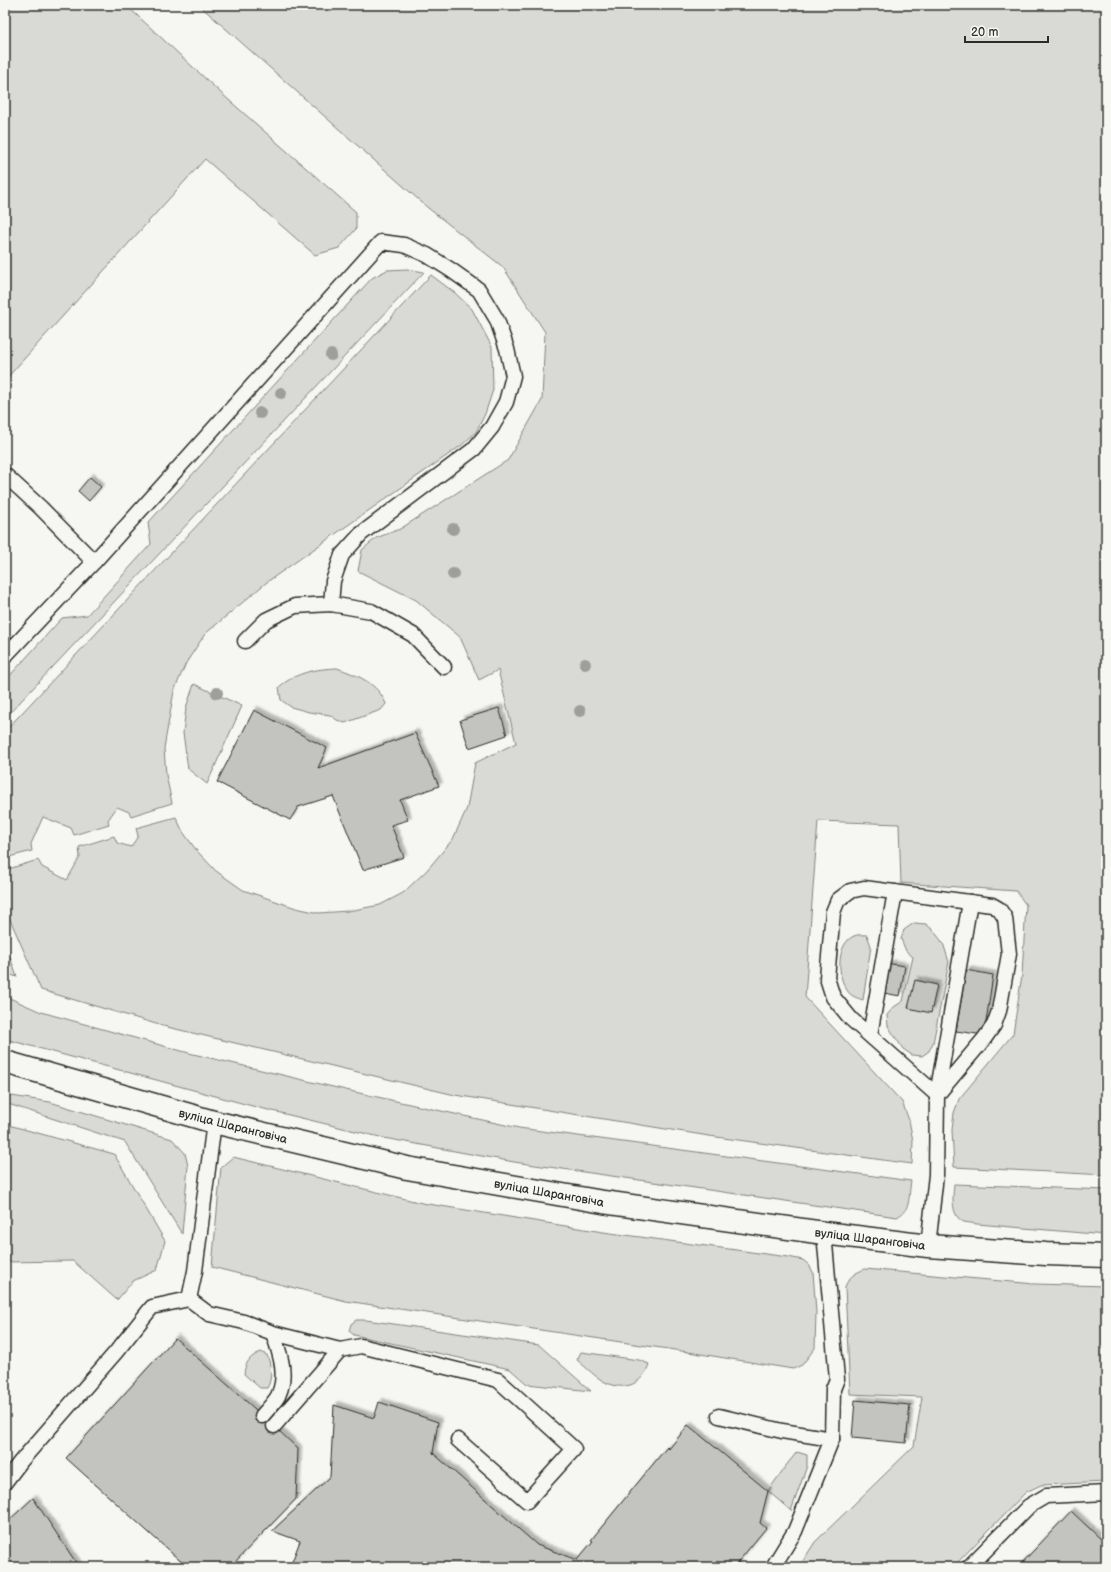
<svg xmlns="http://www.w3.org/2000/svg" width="1111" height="1572" font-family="'Balsamiq Sans',sans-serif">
<defs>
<filter id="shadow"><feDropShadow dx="3.5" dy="-3.5" stdDeviation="1" flood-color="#0004"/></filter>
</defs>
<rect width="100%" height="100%" fill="#f6f6f2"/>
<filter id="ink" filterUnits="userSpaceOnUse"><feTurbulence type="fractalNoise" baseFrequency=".025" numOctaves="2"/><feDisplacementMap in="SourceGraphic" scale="8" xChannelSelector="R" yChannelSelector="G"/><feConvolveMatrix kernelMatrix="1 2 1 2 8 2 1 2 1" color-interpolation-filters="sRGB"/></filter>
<g filter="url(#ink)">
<g fill="#d9d9d5" stroke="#828280">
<path d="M 5,5 L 126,5 L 222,94 L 356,212 L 356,229 L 339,248 L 315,255 L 205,159 L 5,380 Z"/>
<path d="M 199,5 L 1106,5 L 1106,1175 L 954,1167 L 952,1130 L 954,1113 L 959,1099 L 1013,1034 L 1022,975 L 1026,905 L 1016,891 L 901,883 L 899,824 L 818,821 L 805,997 L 902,1102 L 909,1120 L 913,1141 L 912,1164 L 709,1136 L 455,1095 L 163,1026 L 41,990 L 5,908 L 5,870 L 38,860 L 42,867 L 67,880 L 80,857 L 79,847 L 114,836 L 117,843 L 131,847 L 138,836 L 136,828 L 176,817 L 183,832 L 197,851 L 216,871 L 243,890 L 296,908 L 319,913 L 348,911 L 380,905 L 403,893 L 427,870 L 453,839 L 467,808 L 475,763 L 516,743 L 498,670 L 479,680 L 460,637 L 416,600 L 358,571 L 362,550 L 376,538 L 400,529 L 508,460 L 542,400 L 545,332 L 503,267 L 428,208 Z"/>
<path d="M 407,269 L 424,272 L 5,718 L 5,681 L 62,618 L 87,615 L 151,544 L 148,523 L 372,278 L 387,270 Z"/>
<path d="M 431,275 L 455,293 L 472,309 L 492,347 L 493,390 L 485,414 L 476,432 L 462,445 L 267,582 L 205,634 L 186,663 L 174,691 L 164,748 L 166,775 L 172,803 L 131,816 L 129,812 L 117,807 L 108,820 L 109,824 L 74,835 L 71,828 L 43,817 L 31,844 L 32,851 L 5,858 L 5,731 Z"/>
<path d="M 337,668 C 357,675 378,683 386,704 L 381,710 L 345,723 L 337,720 L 330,715 L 309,712 L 291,707 L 281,700 L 279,687 C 297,672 315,669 337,668 Z"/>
<path d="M 194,684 L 242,706 L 207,784 L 188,769 L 183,733 L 186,708 Z"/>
<path d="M 914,923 L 926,924 L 933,930 L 943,943 L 949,962 L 933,1043 L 929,1051 L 922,1056 L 912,1055 L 903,1049 L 888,1026 L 887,1015 L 894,1007 L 903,1001 L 913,957 L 906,951 L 901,939 L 904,930 Z"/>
<path d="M 867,935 L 871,946 L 863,1000 C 857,998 850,996 847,990 C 837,977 836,944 854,936 C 858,934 863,935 867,935 Z"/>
<path d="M 5,942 L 17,977 L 5,973 Z"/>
<path d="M 5,996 L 41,1012 L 189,1053 L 350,1091 L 519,1128 L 911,1181 C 908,1197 912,1209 897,1217 L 514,1162 L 384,1138 L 256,1107 L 5,1039 Z"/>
<path d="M 5,1095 L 50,1102 L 172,1139 L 185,1153 L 188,1166 L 182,1234 L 125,1142 L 5,1103 Z"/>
<path d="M 5,1124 L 114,1154 L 165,1241 L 157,1270 L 133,1281 L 117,1300 L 73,1261 L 5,1262 Z"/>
<path d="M 233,1157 L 422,1203 L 603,1232 L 788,1257 L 803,1260 L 809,1265 L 813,1272 L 816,1312 L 815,1348 L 802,1365 L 793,1369 L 688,1352 L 346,1301 L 212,1267 L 221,1167 Z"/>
<path d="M 954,1184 L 1106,1190 L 1106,1235 L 977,1224 C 973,1223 968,1223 964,1222 C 950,1216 953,1196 954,1184 Z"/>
<path d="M 865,1269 L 1035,1284 L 1106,1286 L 1106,1482 L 1041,1485 L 1026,1492 L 953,1567 L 799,1567 L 815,1542 L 914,1446 L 922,1397 L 850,1394 L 845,1287 C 849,1276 855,1273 865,1269 Z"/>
<path d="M 356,1320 L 366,1320 L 539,1345 L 591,1391 L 527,1384 L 510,1369 L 354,1335 L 349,1331 L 351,1324 Z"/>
<path d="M 261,1352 L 267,1355 C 271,1365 273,1378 267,1388 L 260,1388 L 244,1374 C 245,1363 250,1356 261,1352 Z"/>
<path d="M 581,1352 L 639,1360 L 649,1364 C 643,1384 626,1391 607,1383 C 596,1378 587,1368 577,1360 Z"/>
<path d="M 797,1452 L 807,1455 L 807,1466 L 791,1511 L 768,1491 L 788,1463 Z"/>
</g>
<g fill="#c3c3c0" stroke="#2b2b2b" filter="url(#shadow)">
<path d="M 90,477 L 101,487 L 89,501 L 78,491 Z"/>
<path d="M 499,708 L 507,735 L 469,748 L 460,720 Z"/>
<path d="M 254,710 L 327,748 L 318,768 L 415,733 L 439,786 L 400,800 L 408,820 L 391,825 L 404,857 L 363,870 L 333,796 L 298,807 L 290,820 L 217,782 Z"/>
<path d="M 878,962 L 905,966 L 900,996 L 873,991 Z"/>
<path d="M 966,970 L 993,975 L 984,1035 L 956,1031 Z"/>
<path d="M 915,980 L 937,985 L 931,1013 L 908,1008 Z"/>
<path d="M 175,1338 L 274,1426 L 298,1449 L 296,1499 L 234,1563 L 204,1567 L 187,1567 L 66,1458 Z"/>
<path d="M 855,1400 L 910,1405 L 906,1443 L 852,1438 Z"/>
<path d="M 379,1402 L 438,1422 L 433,1453 L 537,1545 L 577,1560 L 593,1541 L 591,1540 L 667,1447 L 669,1449 L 688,1425 L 768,1491 L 760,1523 L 766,1528 L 734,1567 L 290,1567 L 300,1541 L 272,1531 L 330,1477 L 334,1405 L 374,1418 Z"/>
<path d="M 33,1498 L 79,1567 L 5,1567 L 5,1524 Z"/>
<path d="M 1071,1511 L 1106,1544 L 1106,1567 L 1018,1567 Z"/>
</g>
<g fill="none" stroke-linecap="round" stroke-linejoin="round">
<g stroke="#2b2b2b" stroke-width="17">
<g id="service">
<path d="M 5,475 L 41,508 L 94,562"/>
<path d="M 245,641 L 266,620 L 295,606 L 331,604 L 371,611 L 413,635 L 444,667"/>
<path d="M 5,656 L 94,562 L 381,242 L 404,245 L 427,255 L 451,270 L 479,290 L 497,320 L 507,349 L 513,376 L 506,402 L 492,427 L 474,449 L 361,534 L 342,555 L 333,581 L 331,604"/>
<path d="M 864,888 L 992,905 L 999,909 L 1005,918 L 1009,954 L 999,1011 L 994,1025 L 984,1039 L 937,1095 L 851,1019 L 833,997 L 827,978 L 833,912 L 838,900 L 850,891 Z"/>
<path d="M 870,1035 L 895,892"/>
<path d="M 928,1246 L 936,1175 L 937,1095 L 970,902"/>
<path d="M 189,1299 L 195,1271 L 214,1122"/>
<path d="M 262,1416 C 267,1410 274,1403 278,1396 C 288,1375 280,1354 273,1333"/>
<path d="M 719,1416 L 782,1431 L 832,1439"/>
<path d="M 274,1426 L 340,1350"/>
<path d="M 5,1482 L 21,1461 L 116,1352 L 152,1307 L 189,1299 L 209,1314 L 244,1322 L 273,1333 L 340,1350 L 361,1346 L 498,1380 L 574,1449 L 527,1501 L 458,1440"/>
<path d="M 773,1567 L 795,1531 L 832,1439 L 833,1389 L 837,1379 L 824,1233"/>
<path d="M 969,1567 L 1029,1506 L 1046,1496 L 1106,1493"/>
</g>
</g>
<g stroke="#2b2b2b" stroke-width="25">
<path id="secondary" d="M 5,1062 L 214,1122 L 407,1168 L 603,1202 L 824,1233 L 928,1246 L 1046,1254 L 1106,1256"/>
</g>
<use href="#service" stroke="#f6f6f2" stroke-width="14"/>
<use href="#secondary" stroke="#f6f6f2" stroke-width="22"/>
</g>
<g fill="#9e9e9c">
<circle cx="331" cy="355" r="6"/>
<circle cx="281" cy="393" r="6"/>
<circle cx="260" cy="413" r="6"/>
<circle cx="453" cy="529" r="6"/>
<circle cx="453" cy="574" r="6"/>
<circle cx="585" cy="664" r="6"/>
<circle cx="217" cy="693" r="6"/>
<circle cx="580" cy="711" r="6"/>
</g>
</g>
<g text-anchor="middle" stroke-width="3" stroke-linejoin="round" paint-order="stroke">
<g font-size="12" fill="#2b2b2b" stroke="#f6f6f2">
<text transform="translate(233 1126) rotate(14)" y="4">вуліца Шаранговіча</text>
<text transform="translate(549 1193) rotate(10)" y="4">вуліца Шаранговіча</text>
<text transform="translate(870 1239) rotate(7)" y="4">вуліца Шаранговіча</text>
</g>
</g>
<rect width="1111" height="1572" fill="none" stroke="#f6f6f2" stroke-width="20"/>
<rect x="10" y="10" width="1091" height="1552" fill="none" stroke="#2b2b2b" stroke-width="1.5" filter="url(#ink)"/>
<path d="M965 36v6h83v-6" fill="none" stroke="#2b2b2b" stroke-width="2"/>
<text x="971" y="36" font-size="12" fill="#2b2b2b" stroke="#f6f6f2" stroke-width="3" paint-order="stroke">20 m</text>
</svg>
